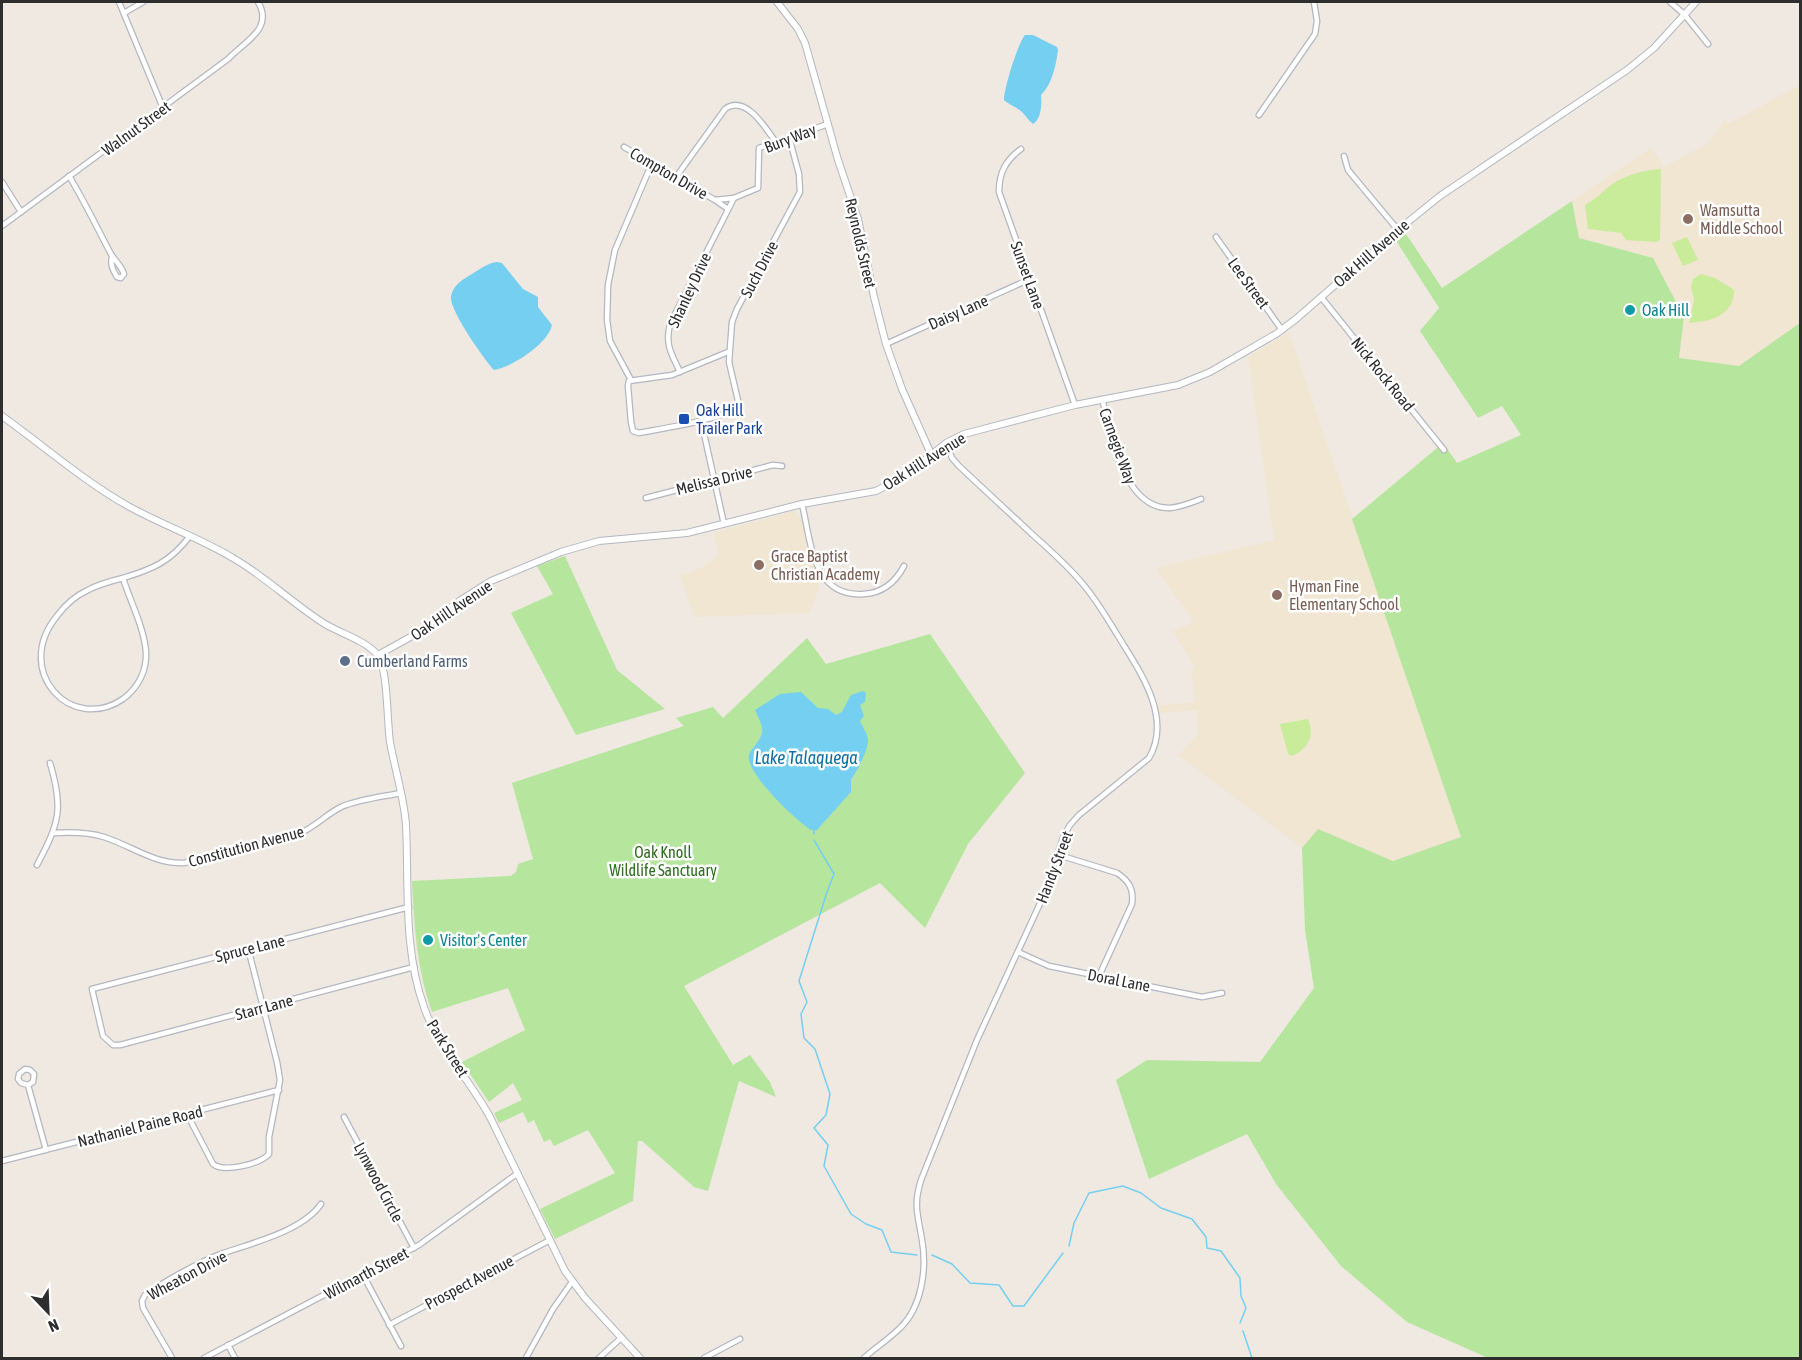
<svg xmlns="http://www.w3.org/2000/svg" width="1802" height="1360" font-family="'Asap Condensed',sans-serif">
<rect width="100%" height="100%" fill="#efe9e1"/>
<g fill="#f0e6d1">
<path d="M 1800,85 L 1800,323 L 1739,366 L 1679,358 L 1684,317 L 1653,258 L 1579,238 L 1572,201 L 1651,148 L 1664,167 L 1708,143 L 1725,119 L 1728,124 Z"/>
<path d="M 1289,332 L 1461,837 L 1393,861 L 1318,830 L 1302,848 L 1178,755 L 1198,735 L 1197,710 L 1159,713 L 1157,706 L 1195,702 L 1191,670 L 1195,667 L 1173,631 L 1194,622 L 1156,568 L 1274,540 L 1248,357 Z"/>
<path d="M 794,511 L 801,518 L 811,563 L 820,579 L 819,588 L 809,613 L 694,617 L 680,575 L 691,573 L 691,571 L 701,568 L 717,557 L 718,549 L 713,533 Z"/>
</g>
<g fill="#b6e59e">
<path d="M 1572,201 L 1579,238 L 1653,258 L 1684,317 L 1679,358 L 1739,366 L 1800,323 L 1800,1358 L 1488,1358 L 1407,1322 L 1341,1266 L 1276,1184 L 1247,1134 L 1149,1179 L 1116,1080 L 1147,1060 L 1260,1062 L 1314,988 L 1305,930 L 1302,848 L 1318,829 L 1393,861 L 1461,837 L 1352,519 L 1443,443 L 1457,463 L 1521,435 L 1502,406 L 1478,418 L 1420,331 L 1439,308 L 1395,239 L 1404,231 L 1442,288 Z"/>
<path d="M 565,556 L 617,670 L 665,709 L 576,735 L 511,613 L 553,594 L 537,566 Z"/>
<path d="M 930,634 L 1025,773 L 968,844 L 925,928 L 880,883 L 684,986 L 733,1065 L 750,1055 L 770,1082 L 776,1097 L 739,1081 L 708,1191 L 694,1187 L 642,1141 L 638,1141 L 633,1201 L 555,1239 L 540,1209 L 615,1173 L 588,1130 L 554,1146 L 550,1139 L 544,1142 L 534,1120 L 528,1123 L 523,1112 L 499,1123 L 494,1113 L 522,1100 L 513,1083 L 489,1102 L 462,1062 L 525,1030 L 508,988 L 432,1012 C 417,970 414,926 412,881 L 511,876 L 516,872 L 518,864 L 533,859 L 512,783 L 684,726 L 676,718 L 713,707 L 723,718 L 807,638 L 826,664 Z"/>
</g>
<g fill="#c9ec9a">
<path d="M 1661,169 L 1660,239 L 1657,242 L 1626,240 L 1621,233 L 1588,229 L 1585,205 C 1594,200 1599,195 1607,188 C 1622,176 1642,170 1661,169 Z"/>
<path d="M 1687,237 L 1698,260 L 1683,266 L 1672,243 Z"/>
<path d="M 1701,274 L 1715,278 L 1734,290 C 1734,316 1711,321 1689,323 L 1694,300 L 1691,287 L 1693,279 Z"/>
<path d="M 1308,719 C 1315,737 1308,748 1292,756 L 1288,754 L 1280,724 Z"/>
</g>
<g fill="#75cff0">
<path d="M 1025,35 L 1033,35 L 1057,47 L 1058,50 C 1056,65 1052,85 1041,95 C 1042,105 1041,119 1033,124 C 1028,120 1026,116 1022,112 C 1017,107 1009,105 1004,100 C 1004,88 1018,43 1025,35 Z"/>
<path d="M 497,262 L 502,263 L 523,289 L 538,297 L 538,307 L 552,325 C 548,344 512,367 494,370 C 484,359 450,311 451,297 C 452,286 463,279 472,274 C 480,269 488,263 497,262 Z"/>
<path d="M 863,691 L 866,693 L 865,702 L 860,705 L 864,716 L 860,721 C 862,726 867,733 868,739 C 869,748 857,772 851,779 L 851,792 L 816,831 L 811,830 C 796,821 746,773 749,756 C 750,750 753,749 756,744 C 767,731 761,724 755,710 L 780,694 L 801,692 L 818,708 L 828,709 L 836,715 L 842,712 L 851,695 Z"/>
</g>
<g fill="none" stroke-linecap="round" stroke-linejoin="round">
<g stroke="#75cff0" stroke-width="1.5">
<path d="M 814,831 L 814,834"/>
<path d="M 814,840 L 834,874 L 827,892 L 799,981 L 807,1002 L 801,1014 L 804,1038 L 815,1049 L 830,1094 L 826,1115 L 814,1128 L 828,1145 L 824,1166 L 851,1214 L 866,1224 L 882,1230 L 891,1252 L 917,1255"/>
<path d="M 1069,1246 L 1074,1223 L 1089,1193 L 1123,1186 L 1141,1193 L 1161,1208 L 1192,1219 L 1206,1237 L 1207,1248 L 1221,1251 L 1240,1278 L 1241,1296 L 1246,1308 L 1240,1323"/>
<path d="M 932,1255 L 952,1264 L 970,1283 L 999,1285 L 1013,1306 L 1024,1306 L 1063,1253"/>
<path d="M 1243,1331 L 1252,1358"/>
</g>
<g stroke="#b4b7c1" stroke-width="7">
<g id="street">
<path d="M 119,2 L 163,108"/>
<path d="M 1670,2 L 1684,14 L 1708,44"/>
<path d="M 124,13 L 143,2"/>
<path d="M 1259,115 L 1315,34 L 1317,21 L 1314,2"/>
<path d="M 624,147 L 715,200"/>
<path d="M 1021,149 C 1006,160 999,172 999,192 L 1075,405"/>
<path d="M 1344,156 L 1348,170 L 1398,230"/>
<path d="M 69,176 C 85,202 97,228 111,254 C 115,261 121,265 124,274 L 121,278 L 117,277 C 113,270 110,265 112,257"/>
<path d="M 676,177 L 725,109 C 745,94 765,127 775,141"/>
<path d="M 2,182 L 21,212"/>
<path d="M 728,209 L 715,200 L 734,198"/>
<path d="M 2,226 L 228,59 C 245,41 274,29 258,2"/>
<path d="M 1216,237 L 1282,330"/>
<path d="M 1321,297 L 1444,450"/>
<path d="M 886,344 L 1030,279"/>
<path d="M 728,352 L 672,375 L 629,381 L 628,386 L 631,422 L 633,431 L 639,433 C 658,429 729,419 739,405 L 729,362 L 732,322 L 737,309 L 800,192 L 799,174 L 789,137"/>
<path d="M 680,372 C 671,353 665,345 670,324 L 734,198 L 758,188 L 759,148 L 828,124"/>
<path d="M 631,380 L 610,341 L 607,320 L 608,285 L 615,250 L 652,163"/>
<path d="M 1102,399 C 1112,434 1123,509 1170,508 C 1181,507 1191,503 1201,499"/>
<path d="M 701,420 L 724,524"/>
<path d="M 646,498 L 773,465 L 782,466"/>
<path d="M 802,504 C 811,541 812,598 864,594 C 883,593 895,583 904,566"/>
<path d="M 123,578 C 111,581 99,584 88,590 C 75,596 65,605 57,616 C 12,671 71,734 123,699 C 138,688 147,671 146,652 C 144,627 130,601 123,578 C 153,569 170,562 190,536"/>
<path d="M 53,833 C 70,832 88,832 104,837 C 132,846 154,864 184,863 L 298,834 C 314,828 325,815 341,807 C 360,799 381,797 401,793"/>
<path d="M 1059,855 L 1117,873 C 1129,881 1134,889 1132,904 L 1099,976"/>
<path d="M 37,865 C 59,823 64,809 50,763"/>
<path d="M 409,907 L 92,989 L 103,1036 L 113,1045 L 120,1045 L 414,967"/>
<path d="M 1018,952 L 1049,966 L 1202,997 L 1222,993"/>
<path d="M 28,1085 L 21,1083 L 18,1079 L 19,1074 L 25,1069 L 30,1070 L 34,1074 L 33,1082 L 28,1085 L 46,1150"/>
<path d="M 187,1114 L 213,1164 C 224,1173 260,1164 269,1154 L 269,1137 L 280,1080 L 277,1062 L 248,948"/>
<path d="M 344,1117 L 414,1248"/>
<path d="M 2,1161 L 279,1090"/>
<path d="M 363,1275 L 401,1346"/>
<path d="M 389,1325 L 550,1240"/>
<path d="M 228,1345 L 235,1358"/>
<path d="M 172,1358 L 143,1308 L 142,1301 L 145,1295 C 162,1283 199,1262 218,1255 C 248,1244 302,1232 321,1204"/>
<path d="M 204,1358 L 419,1245 L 518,1173"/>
<path d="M 526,1358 L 553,1309 L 572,1282"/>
<path d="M 599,1358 L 621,1338"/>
<path d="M 704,1358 L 740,1339"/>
<path d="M 864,1358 C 875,1348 889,1339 900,1328 C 922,1307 927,1269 922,1240 C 918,1215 913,1206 921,1180 L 977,1040 L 1043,897 L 1064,835 L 1070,825 L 1079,815 L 1149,758 C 1173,717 1139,670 1118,636 C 1107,618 1096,599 1082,583 C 1067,565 1050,550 1033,535 C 1008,512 984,489 959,466 L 952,458 L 946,443"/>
</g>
</g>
<g stroke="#b4b7c1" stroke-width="8">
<g id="secondary">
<path d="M 777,2 L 798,29 L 805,43 L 838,160 L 858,219 L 874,297 L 886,344 L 902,389 L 931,454"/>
<path d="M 2,416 C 44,446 82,480 128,506 C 162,525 200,538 233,558 C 266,577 293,604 325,624 C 342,634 364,640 377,654 C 388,666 387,723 390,742 C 395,770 404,797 406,825 C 409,885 403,949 424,1007 C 438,1048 471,1081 491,1119 L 565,1271 L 585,1298 L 640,1358"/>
<path d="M 378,655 L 414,635 L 461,600 L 491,581 L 561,552 L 599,541 L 687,533 L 802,504 L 876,491 L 906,475 L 946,443 L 964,434 L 1075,405 L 1178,385 L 1210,372 L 1276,334 L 1296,319 L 1398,230 L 1440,196 L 1627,70 L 1654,48 L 1696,2"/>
</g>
</g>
<use href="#street" stroke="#fff" stroke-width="4.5"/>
<use href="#secondary" stroke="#fff" stroke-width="6"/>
</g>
<g fill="#8d6e63" stroke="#fff" stroke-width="2">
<circle cx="1688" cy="219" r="6"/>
<circle cx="759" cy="565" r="6"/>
<circle cx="1277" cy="595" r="6"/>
</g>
<g fill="#0f9aa8" stroke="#fff" stroke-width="2">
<circle cx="1630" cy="310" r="6"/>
<circle cx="428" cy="940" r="6"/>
</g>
<rect fill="#1a4fb4" stroke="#fff" stroke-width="2" x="678" y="413" width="12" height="12" rx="3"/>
<circle fill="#5c6f8a" stroke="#fff" stroke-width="2" cx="345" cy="661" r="6"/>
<g text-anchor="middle" stroke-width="5" stroke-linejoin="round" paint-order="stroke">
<g font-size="16" fill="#2e2e2e" stroke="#fff">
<text transform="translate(136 128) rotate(-36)" y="6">Walnut Street</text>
<text transform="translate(790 138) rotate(-21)" y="6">Bury Way</text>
<text transform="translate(669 173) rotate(30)" y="6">Compton Drive</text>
<text transform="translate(861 243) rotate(77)" y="6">Reynolds Street</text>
<text transform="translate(1371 253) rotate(-41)" y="6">Oak Hill Avenue</text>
<text transform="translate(759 269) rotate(-62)" y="6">Such Drive</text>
<text transform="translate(1028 275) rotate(70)" y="6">Sunset Lane</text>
<text transform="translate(1249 283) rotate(54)" y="6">Lee Street</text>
<text transform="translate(689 290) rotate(-65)" y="6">Shanley Drive</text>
<text transform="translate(958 312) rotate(-24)" y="6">Daisy Lane</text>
<text transform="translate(1383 374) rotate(51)" y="6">Nick Rock Road</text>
<text transform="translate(1118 446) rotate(70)" y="6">Carnegie Way</text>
<text transform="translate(924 461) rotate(-32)" y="6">Oak Hill Avenue</text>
<text transform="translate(714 480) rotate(-14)" y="6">Melissa Drive</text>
<text transform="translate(451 610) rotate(-34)" y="6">Oak Hill Avenue</text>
<text transform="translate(246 846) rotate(-15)" y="6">Constitution Avenue</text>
<text transform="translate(1054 867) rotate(-69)" y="6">Handy Street</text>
<text transform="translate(250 948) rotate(-14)" y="6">Spruce Lane</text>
<text transform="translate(1119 980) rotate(11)" y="6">Doral Lane</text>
<text transform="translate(264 1007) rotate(-15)" y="6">Starr Lane</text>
<text transform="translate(448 1048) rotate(58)" y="6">Park Street</text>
<text transform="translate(140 1126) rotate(-14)" y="6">Nathaniel Paine Road</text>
<text transform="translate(379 1182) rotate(62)" y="6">Lynwood Circle</text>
<text transform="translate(366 1273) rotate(-28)" y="6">Wilmarth Street</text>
<text transform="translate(187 1275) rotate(-28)" y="6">Wheaton Drive</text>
<text transform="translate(469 1282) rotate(-28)" y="6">Prospect Avenue</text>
</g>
<g font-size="16" fill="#785e54" stroke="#fff" text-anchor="start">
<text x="1700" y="216">Wamsutta<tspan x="1700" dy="18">Middle School</tspan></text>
<text x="771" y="562">Grace Baptist<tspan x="771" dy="18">Christian Academy</tspan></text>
<text x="1289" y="592">Hyman Fine<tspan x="1289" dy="18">Elementary School</tspan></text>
</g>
<g font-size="16" fill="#0d838f" stroke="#fff" text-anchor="start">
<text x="1642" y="316">Oak Hill</text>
<text x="440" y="946">Visitor's Center</text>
</g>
<g font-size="16" fill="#164399" stroke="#fff" text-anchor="start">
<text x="696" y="416">Oak Hill<tspan x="696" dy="18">Trailer Park</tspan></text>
</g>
<g font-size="16" fill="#4e5e75" stroke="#fff" text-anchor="start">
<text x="357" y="667">Cumberland Farms</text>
</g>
<g font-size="16" fill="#2c6e1b" stroke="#fff">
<text x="663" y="858">Oak Knoll<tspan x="663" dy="18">Wildlife Sanctuary</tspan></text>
</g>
<g font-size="18" font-style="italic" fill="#0d6fa3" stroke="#fff">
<text x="806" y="764">Lake Talaquega</text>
</g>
</g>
<rect width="1802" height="1360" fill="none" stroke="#2e2e2e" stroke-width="6"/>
<g transform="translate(48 1312) rotate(157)" stroke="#ffffff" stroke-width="4.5" paint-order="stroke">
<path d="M0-4.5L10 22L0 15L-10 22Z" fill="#2e2e2e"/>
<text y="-9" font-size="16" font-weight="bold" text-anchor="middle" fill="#2e2e2e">N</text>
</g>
</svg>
